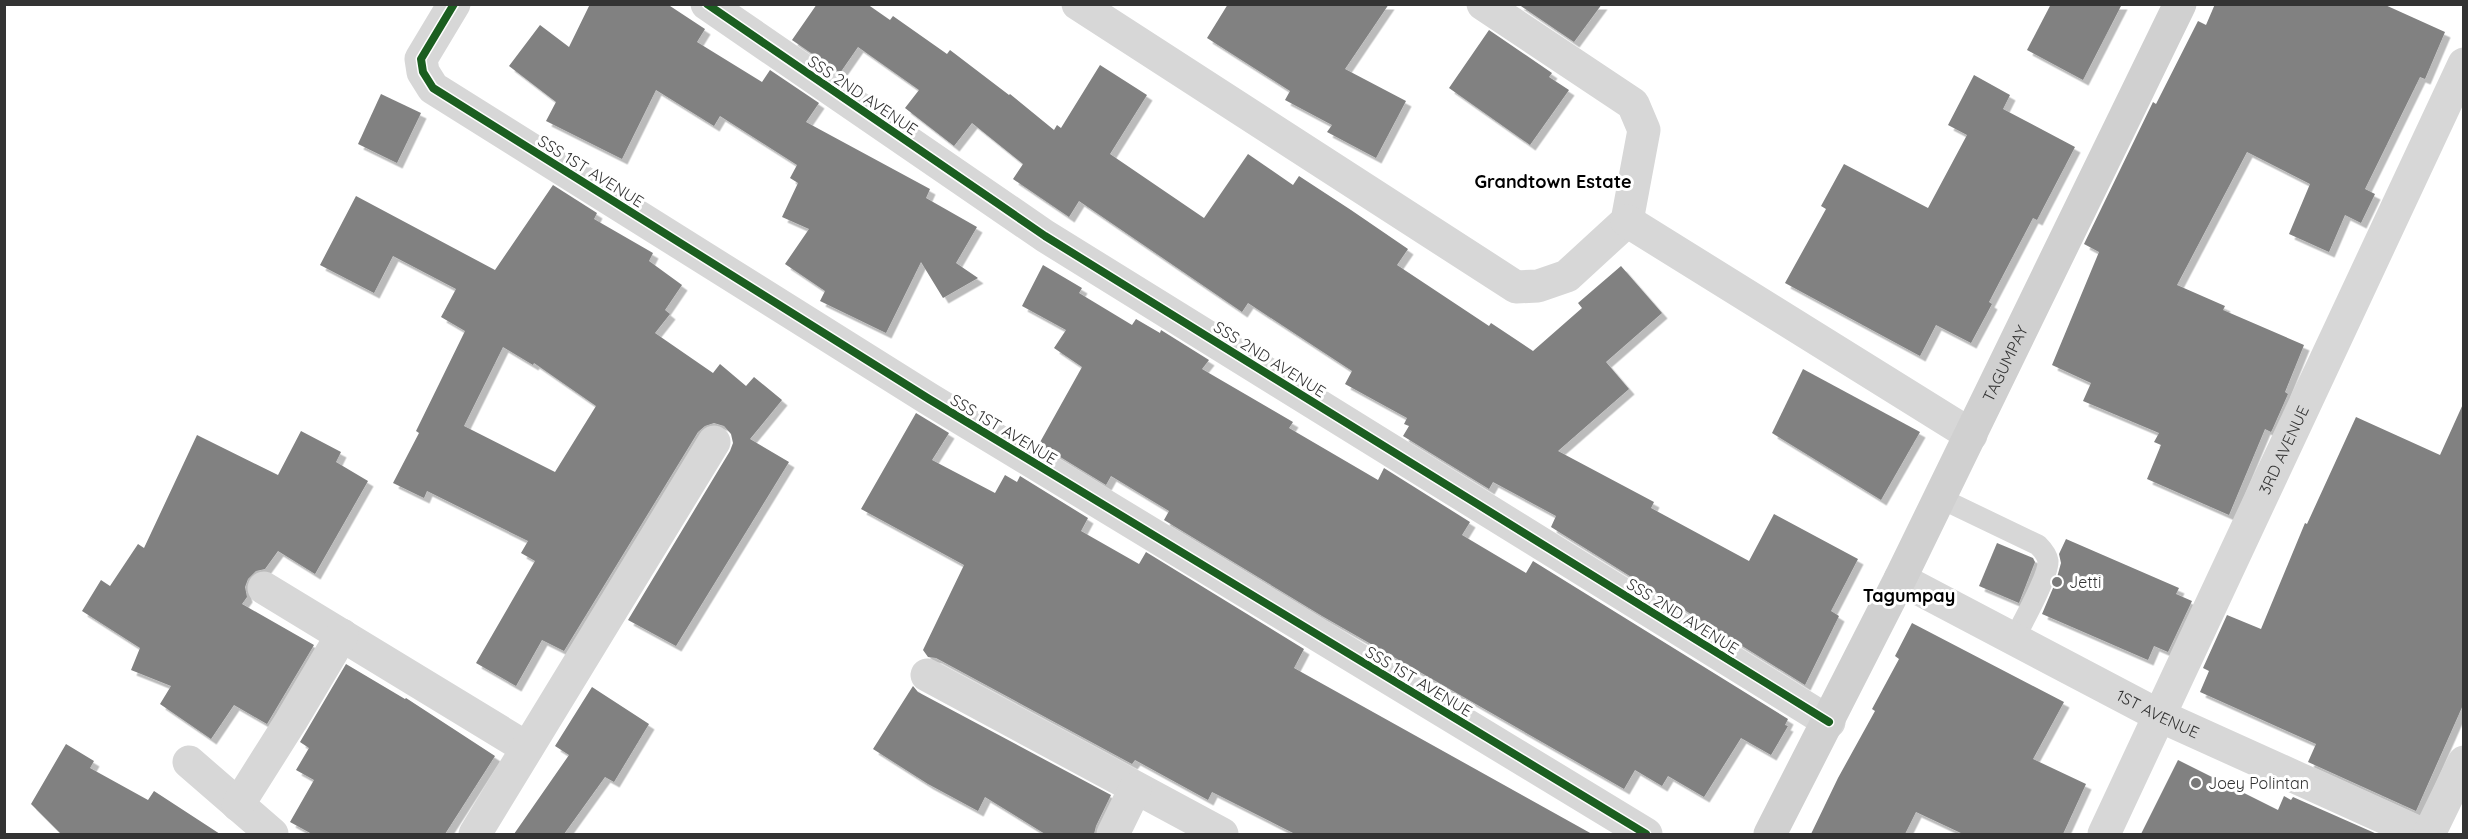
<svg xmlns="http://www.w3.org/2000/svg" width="2468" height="839" font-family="Quicksand,sans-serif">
<defs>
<filter id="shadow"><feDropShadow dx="5.5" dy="5.5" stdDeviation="0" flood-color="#0004"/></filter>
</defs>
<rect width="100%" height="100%" fill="#fff"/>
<g fill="#818181" fill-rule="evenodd" filter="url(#shadow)">
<path d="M 590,4 L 667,4 L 705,29 L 697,42 L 762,82 L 770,70 L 819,103 L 806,122 L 930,189 L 926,198 L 977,227 L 956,263 L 978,278 L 943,298 L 921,262 L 886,333 L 820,301 L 825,291 L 785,264 L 809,229 L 782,217 L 798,183 L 790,178 L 797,165 L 720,116 L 714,126 L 656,90 L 622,159 L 546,121 L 556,102 L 509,66 L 540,25 L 569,47 Z"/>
<path d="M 817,4 L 867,4 L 890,20 L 893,16 L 947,54 L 950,50 L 1009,95 L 1010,94 L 1054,130 L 1057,125 L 1061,128 L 1100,65 L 1147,95 L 1110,154 L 1204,218 L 1248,154 L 1293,185 L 1299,176 L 1351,210 L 1408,249 L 1397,265 L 1489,326 L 1491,323 L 1533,351 L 1582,308 L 1578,303 L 1621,266 L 1662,313 L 1606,362 L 1629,389 L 1558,451 L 1654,502 L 1651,508 L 1749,561 L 1774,514 L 1858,559 L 1831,611 L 1839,616 L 1805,685 L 1551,527 L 1556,516 L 1493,482 L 1489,489 L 1403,436 L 1409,426 L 1404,424 L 1407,418 L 1345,384 L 1352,371 L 1248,303 L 1242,312 L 1079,201 L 1069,217 L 1013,179 L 1023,164 L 972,123 L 954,146 L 905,108 L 919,90 L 858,47 L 840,73 L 792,40 Z"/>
<path d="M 1228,4 L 1389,4 L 1345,69 L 1406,101 L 1376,158 L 1327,132 L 1332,125 L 1285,100 L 1290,91 L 1207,38 Z"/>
<path d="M 1518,4 L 1602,4 L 1574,42 Z"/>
<path d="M 2051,4 L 2122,4 L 2083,80 L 2027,50 Z"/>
<path d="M 2215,4 L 2383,4 L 2445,32 L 2425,79 L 2420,77 L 2365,189 L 2375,194 L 2361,223 L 2345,215 L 2329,252 L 2289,234 L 2310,184 L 2247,152 L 2177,285 L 2225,306 L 2223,310 L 2304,345 L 2285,392 L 2288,394 L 2273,428 L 2271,432 L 2265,429 L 2229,515 L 2147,479 L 2161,445 L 2154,442 L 2159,433 L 2083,401 L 2091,383 L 2052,365 L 2099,252 L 2084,244 L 2153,102 L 2156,104 L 2198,21 L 2206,25 Z"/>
<path d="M 1489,30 L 1552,73 L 1549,77 L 1569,90 L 1530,145 L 1449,88 Z"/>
<path d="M 1974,75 L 2010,95 L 2003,109 L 2075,147 L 2037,220 L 2033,218 L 1989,302 L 1992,304 L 1971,343 L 1936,325 L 1920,356 L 1785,283 L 1826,209 L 1821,206 L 1844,164 L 1928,208 L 1967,135 L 1948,125 Z"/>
<path d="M 381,94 L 421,113 L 397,163 L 358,144 Z"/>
<path d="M 553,185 L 597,213 L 594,219 L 653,253 L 649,261 L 682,285 L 665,310 L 670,314 L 655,333 L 713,373 L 720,364 L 746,386 L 754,377 L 782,400 L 750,439 L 789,462 L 676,646 L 628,620 L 730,451 L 733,443 L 731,434 L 724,426 L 714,423 L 705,426 L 698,432 L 564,651 L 542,640 L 516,686 L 476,663 L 535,561 L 521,553 L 528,541 L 427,491 L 424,498 L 393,483 L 419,433 L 416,431 L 465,331 L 441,317 L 456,289 L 393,256 L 374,293 L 320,265 L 356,196 L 495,270 ZM 503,347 L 533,365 L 534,363 L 596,406 L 555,472 L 464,426 Z"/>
<path d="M 1043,265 L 1082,288 L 1079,293 L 1132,325 L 1136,319 L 1160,333 L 1161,330 L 1209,360 L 1202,369 L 1293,422 L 1289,428 L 1378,480 L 1384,468 L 1470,522 L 1462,535 L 1526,573 L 1533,561 L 1788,719 L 1785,725 L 1788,726 L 1771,755 L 1741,738 L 1704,797 L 1668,776 L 1662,786 L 1635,770 L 1624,789 L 1322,616 L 1164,520 L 1169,511 L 1111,476 L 1106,485 L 1039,444 L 1082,367 L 1054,348 L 1066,330 L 1022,306 Z"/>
<path d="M 1803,369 L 1920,432 L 1881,500 L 1772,433 Z"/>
<path d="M 2463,404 L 2463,705 L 2416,811 L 2308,762 L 2316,744 L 2200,692 L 2209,671 L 2203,668 L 2227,615 L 2261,629 L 2305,523 L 2307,524 L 2356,417 L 2440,455 Z"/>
<path d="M 916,413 L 949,433 L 932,460 L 995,493 L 1005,475 L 1017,482 L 1020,476 L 1088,518 L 1081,531 L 1139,564 L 1146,552 L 1304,649 L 1294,668 L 1592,834 L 1295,834 L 1212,792 L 1208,800 L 1135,760 L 1132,764 L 936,658 L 928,657 L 923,650 L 964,565 L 861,509 Z"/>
<path d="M 301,431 L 341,452 L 336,462 L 368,481 L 315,574 L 278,551 L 265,569 L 256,571 L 248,579 L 245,587 L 247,597 L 242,604 L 314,645 L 267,724 L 234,705 L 211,739 L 160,704 L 171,686 L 131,670 L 140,648 L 82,611 L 101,580 L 110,586 L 138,544 L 144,548 L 197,435 L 278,475 Z"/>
<path d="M 2066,539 L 2179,588 L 2176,594 L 2192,601 L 2168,652 L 2154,646 L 2148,660 L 2042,614 L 2056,581 L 2061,563 L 2059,554 Z"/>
<path d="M 1997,543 L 2033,558 L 2035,562 L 2019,603 L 1979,586 Z"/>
<path d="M 1912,623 L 2064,702 L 2033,759 L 2086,784 L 2063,834 L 1963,834 L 1916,812 L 1905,834 L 1811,834 L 1838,778 L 1875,711 L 1872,709 L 1899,659 L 1895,656 Z"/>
<path d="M 346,664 L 405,699 L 406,698 L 495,756 L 445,834 L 312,834 L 290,822 L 314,780 L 296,770 L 309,748 L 300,742 Z"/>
<path d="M 913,686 L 918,692 L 1111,795 L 1096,826 L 1094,834 L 1045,834 L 985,797 L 978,811 L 928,784 L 873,749 Z"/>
<path d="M 592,687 L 649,724 L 614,782 L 605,777 L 564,834 L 514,834 L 569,755 L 555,746 Z"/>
<path d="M 66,744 L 94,761 L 90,768 L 148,800 L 154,791 L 220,834 L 61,834 L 31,804 Z"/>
<path d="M 2178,760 L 2278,810 L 2284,796 L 2291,800 L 2293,797 L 2377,834 L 2141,834 Z"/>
</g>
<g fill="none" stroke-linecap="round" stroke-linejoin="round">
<path stroke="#d7d7d7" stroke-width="21" d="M 1940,498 L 2038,545 C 2043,550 2047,555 2048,561 C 2049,575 2022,624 2014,639"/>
<g stroke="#d7d7d7" stroke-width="33">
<path d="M 454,4 L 421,59 L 423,72 L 433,88 L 929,399 L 1646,834"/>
<path d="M 707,4 L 1045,236 L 1829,722"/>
<path d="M 1078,4 L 1516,287 L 1538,286 L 1567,276 L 1627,221 L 1644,130 L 1633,104 L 1483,4"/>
<path d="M 1627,221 L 1971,435"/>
<path id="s1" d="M 1900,579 L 2160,716 L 2421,834"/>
<path d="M 264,588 L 527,748"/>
<path d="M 927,675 L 1222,834"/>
<path d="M 189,762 L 272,834"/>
<path d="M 238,805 L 291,721 L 342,635"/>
<path d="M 475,834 L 714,442"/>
<path d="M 1113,834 L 1135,789"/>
<path id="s2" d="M 2104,834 L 2464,64"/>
<path d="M 2429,834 L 2464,762"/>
</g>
<path stroke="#d0d0d0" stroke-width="33" id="s3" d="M 1770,834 L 1900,579 L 2180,4"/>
<g stroke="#fff" stroke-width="11">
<g id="cycleway">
<path d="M 454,4 L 421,59 L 423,72 L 433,88 L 929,399 L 1646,834"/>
<path d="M 707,4 L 1045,236 L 1829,722"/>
</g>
</g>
<use href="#cycleway" stroke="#1b5e20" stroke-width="8"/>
</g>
<g fill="#7a7a7a" stroke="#fff" stroke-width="2">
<circle cx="2057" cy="582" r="6"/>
<circle cx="2196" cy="783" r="6"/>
</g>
<g text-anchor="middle" stroke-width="6" stroke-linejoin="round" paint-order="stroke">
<g font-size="16" fill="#333" stroke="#fff">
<text transform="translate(863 95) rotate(34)" y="6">SSS 2ND AVENUE</text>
<text transform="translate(591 171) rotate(32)" y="6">SSS 1ST AVENUE</text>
<text transform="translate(1270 359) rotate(32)" y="6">SSS 2ND AVENUE</text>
<text dy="6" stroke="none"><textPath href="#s3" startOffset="526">TAGUMPAY</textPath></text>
<text transform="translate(1004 429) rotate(31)" y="6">SSS 1ST AVENUE</text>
<text dy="6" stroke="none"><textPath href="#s2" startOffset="424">3RD AVENUE</textPath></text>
<text transform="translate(1683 616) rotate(32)" y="6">SSS 2ND AVENUE</text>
<text transform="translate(1419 681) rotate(31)" y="6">SSS 1ST AVENUE</text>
<text dy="6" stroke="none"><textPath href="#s1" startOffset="291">1ST AVENUE</textPath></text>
</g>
<g font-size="16" fill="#333" stroke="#fff" text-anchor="start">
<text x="2069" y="588">Jetti</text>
<text x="2208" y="789">Joey Polintan</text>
</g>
<g font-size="18" font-weight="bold" fill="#000" stroke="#fff">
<text x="1553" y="188">Grandtown Estate</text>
<text x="1909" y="602">Tagumpay</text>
</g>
</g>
<rect width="2468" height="839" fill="none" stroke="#333333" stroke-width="12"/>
</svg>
